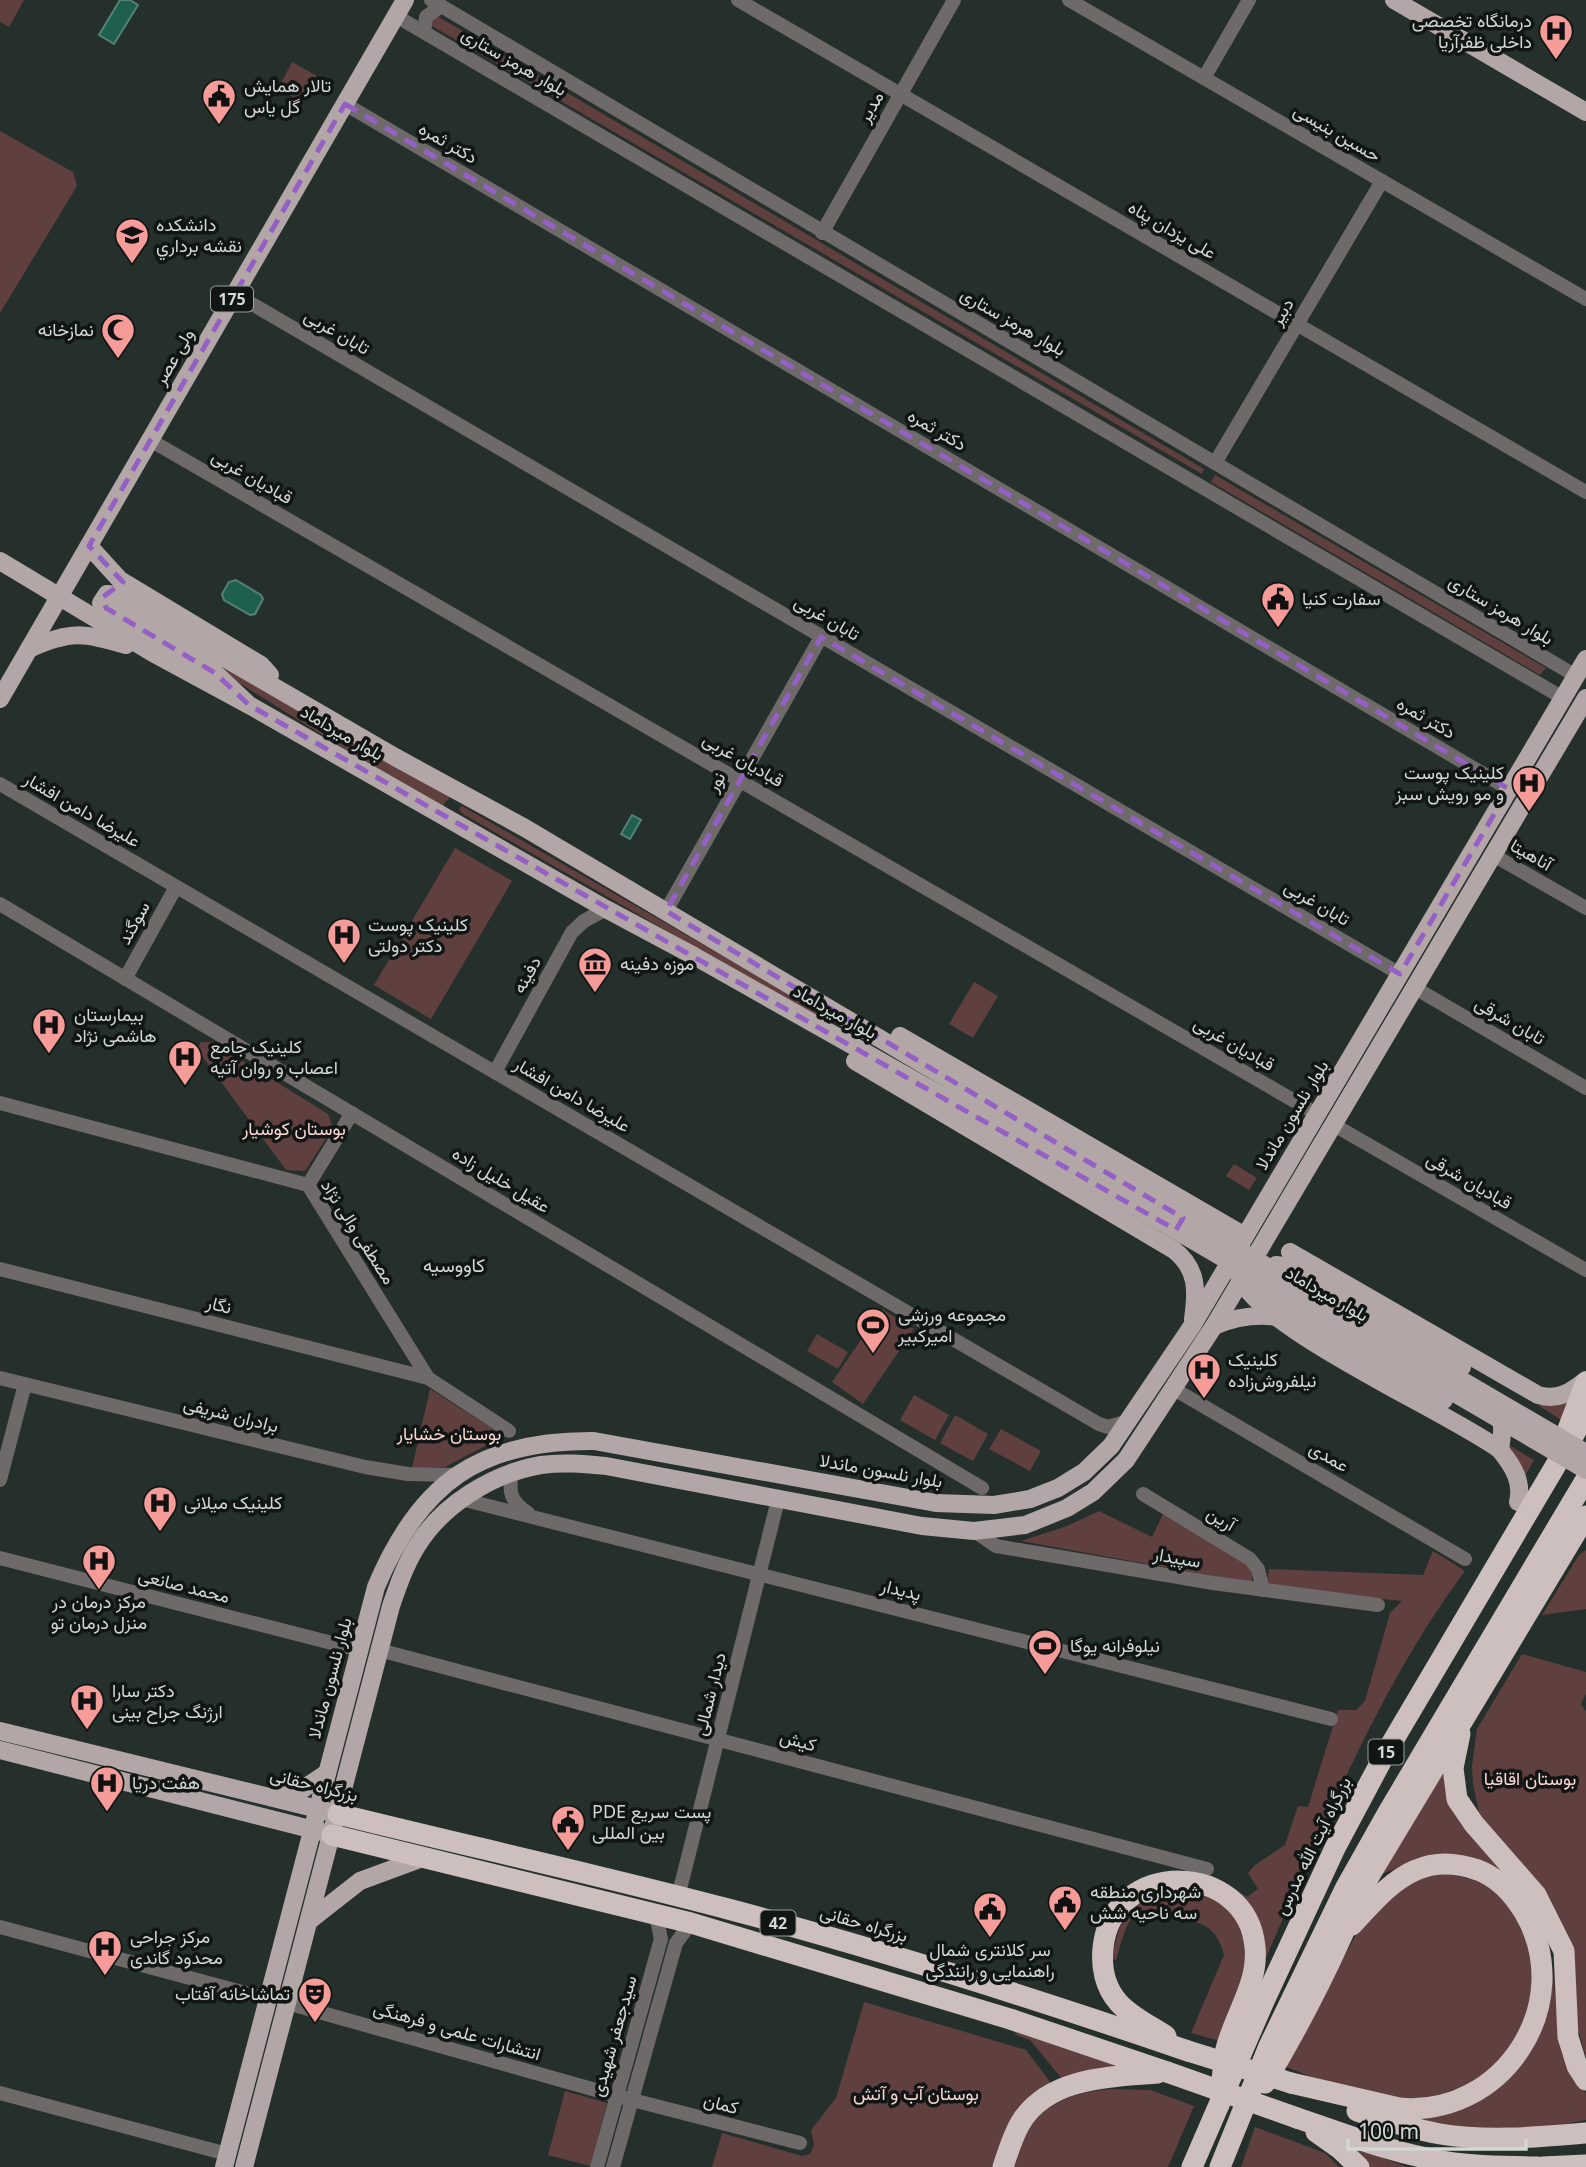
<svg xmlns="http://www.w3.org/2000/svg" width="1586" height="2167" font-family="'Noto Sans',Vazirmatn,sans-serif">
<rect width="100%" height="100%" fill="#252f2b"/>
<g fill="#60403f">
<path d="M 0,0 L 24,0 L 9,27 L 0,22 Z"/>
<path d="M 432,17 L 439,17 L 1204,469 L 1202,474 L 432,26 Z"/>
<path d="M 292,62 L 317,76 L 303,102 L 278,89 Z"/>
<path d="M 0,131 L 73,172 L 77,186 L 0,313 Z"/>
<path d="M 1215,475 L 1546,668 L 1540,675 L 1211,482 Z"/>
<path d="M 119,599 L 450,797 L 444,804 L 444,811 L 151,628 Z"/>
<path d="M 462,806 L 826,1015 L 824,1021 L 463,814 L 459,809 Z"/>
<path d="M 455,848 L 512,881 L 431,1019 L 374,985 Z"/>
<path d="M 974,982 L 998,996 L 973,1038 L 949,1024 Z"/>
<path d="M 201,1042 L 212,1042 L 328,1114 L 333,1128 L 305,1171 L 286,1170 L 197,1049 Z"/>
<path d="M 1234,1164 L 1257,1178 L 1249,1190 L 1226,1176 Z"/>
<path d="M 882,1309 L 914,1329 L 863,1404 L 832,1382 Z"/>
<path d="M 817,1334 L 848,1352 L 838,1369 L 807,1351 Z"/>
<path d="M 430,1389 L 504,1436 L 445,1467 L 412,1468 Z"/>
<path d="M 914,1395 L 949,1415 L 935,1440 L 900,1420 Z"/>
<path d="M 1543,1399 L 1570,1402 L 1563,1421 L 1539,1406 Z"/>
<path d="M 955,1415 L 988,1434 L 973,1461 L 940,1443 Z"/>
<path d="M 1001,1429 L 1041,1451 L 1030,1471 L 989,1449 Z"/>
<path d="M 1509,1445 L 1534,1460 L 1525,1476 Z"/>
<path d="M 1099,1511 L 1152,1537 L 1163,1514 L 1248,1563 L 1252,1573 L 1252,1583 L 1021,1541 L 1067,1526 Z"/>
<path d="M 1586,1550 L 1586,1609 L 1542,1615 L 1579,1555 Z"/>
<path d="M 1433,1551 L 1465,1571 C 1378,1688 1323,1827 1265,1960 L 1250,1911 L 1229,1885 L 1247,1897 L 1258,1889 L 1248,1873 L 1255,1865 L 1285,1845 L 1298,1806 L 1308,1807 L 1338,1710 L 1356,1710 L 1365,1701 L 1390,1613 L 1402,1601 L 1266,1586 L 1269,1569 L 1423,1575 Z"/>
<path d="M 1522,1654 L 1586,1672 L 1586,1694 L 1581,1704 L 1586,1712 L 1586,2057 L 1572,2009 L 1570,1974 L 1479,1812 L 1473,1784 L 1472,1766 L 1477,1729 Z"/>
<path d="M 1446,1762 L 1515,1878 L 1550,1946 L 1561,2052 L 1574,2078 L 1586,2093 L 1586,2120 L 1548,2127 L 1458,2129 L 1408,2120 L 1482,2094 L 1546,1989 L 1510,1886 L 1415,1861 L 1382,1874 Z"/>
<path d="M 1446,1873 L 1485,1882 L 1504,1894 L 1533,1954 L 1530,2021 L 1491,2075 L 1416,2104 L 1339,2088 L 1284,2066 L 1364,1920 L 1415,1876 Z"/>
<path d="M 1193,1887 L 1232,1909 L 1250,1956 L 1223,2042 L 1191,2033 L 1224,1955 C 1221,1944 1217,1934 1207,1927 C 1195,1919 1144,1910 1132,1919 C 1125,1924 1119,1951 1116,1960 L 1111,1958 L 1123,1917 L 1144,1894 Z"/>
<path d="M 864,2002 L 1026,2050 L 1053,2086 L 993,2167 L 712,2167 L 722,2133 L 802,2156 L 810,2154 L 814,2145 L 811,2130 L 836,2098 Z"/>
<path d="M 1014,2029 L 1130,2070 L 1063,2080 L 1030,2040 L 1016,2035 Z"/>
<path d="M 1112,2089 L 1150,2090 L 1194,2106 L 1168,2167 L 1011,2167 C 1016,2154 1021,2138 1029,2127 C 1049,2100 1081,2091 1112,2089 Z"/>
<path d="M 565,2091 L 607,2103 L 590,2166 L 548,2155 Z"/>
<path d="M 1255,2127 L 1325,2153 L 1339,2167 L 1241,2167 Z"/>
<path d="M 1339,2142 L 1407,2167 L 1365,2167 Z"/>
</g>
<g fill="#1e5f4d" stroke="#548376" stroke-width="2">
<path d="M 120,0 L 130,0 L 138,5 L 114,44 L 99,35 Z"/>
<path d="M 236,580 L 261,595 L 263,599 L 255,614 L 250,615 L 224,600 L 222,594 L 229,582 Z"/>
<path d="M 632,815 L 641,820 L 630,839 L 621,834 Z"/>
</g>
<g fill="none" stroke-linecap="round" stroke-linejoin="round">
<g stroke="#6f6a6a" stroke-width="14">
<path d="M 431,0 L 1576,676"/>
<path d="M 738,0 L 1586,492"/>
<path d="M 1069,0 L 1586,299"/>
<path d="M 396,16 L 1563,698"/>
<path d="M 424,32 L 426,17 L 441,6"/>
<path d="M 1204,78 L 1249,0"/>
<path d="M 345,104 L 1509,789"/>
<path d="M 822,233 L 954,0"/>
<path d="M 235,294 L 1400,974"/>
<path d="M 150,440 L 1317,1114"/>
<path d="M 1215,463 L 1382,181"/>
<path d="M 0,784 L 1099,1424 L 1108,1427 L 1128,1421"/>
<path d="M 1493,855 L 1586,908"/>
<path d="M 0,904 L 982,1488"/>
<path d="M 666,911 L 821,637"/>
<path d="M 125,979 L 176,887"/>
<path d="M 1415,988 L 1586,1088"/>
<path d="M 495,1072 L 572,932 L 584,921 L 606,909"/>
<path d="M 0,1103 L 308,1185 L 428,1378 L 509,1431"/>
<path d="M 1334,1125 L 1586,1270"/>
<path d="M 308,1185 L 352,1113"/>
<path d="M 0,1269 L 428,1378"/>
<path d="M 0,1378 L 365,1467 L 408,1474 L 456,1475"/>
<path d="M 1174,1389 L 1465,1559"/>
<path d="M 512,1473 C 508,1492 511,1502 528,1513"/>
<path d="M 0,1480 L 25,1384"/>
<path d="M 1143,1494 L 1250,1559 L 1258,1569 L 1263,1590"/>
<path d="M 461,1499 L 1331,1719"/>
<path d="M 974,1531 L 996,1546 L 1213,1583 L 1378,1605"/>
<path d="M 0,1558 L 359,1650"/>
<path d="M 379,1650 L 1207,1869"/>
<path d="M 678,1897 L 778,1500"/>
<path d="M 0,1927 L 268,1999"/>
<path d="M 287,2003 L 617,2096 L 800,2143"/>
<path d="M 0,2093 L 227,2154"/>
<path d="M 597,2167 L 661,1939 L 656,1915"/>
<path d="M 613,2167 L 676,1943 L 691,1923"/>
</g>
<g stroke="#b2a7a6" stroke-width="18">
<path d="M 1394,0 L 1586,112"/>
<path d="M 89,546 L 120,580 L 261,665 L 270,675"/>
<path d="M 0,561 L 153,653 L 249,705 L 606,909 L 694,956 L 1059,1162"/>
<path d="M 29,649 C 71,630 83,633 126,645"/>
<path d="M 0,699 L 405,0"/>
<path d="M 249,705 L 215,673 L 106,608 L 101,603 L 107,594 L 116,595 L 395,757 L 525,828 L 1066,1149"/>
<path d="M 900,1036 L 1245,1236"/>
<path d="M 855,1061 L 1174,1250 C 1198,1269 1197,1291 1193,1319"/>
<path d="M 1290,1252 L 1538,1395 C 1558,1401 1571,1392 1586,1380"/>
<path d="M 1238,1273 C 1253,1327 1449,1412 1500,1450 C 1513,1466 1523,1482 1518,1502"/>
<path d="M 1316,1311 C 1292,1309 1280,1310 1266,1288 L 1269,1272 L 1276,1265 L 1291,1267 L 1462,1367"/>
<path d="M 1214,1326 C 1247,1312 1282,1313 1314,1328 L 1444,1400"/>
<path d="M 1496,1410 C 1505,1423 1502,1435 1500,1450"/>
<path d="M 0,1731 L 330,1812"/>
<path d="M 0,1750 L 322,1832"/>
<path d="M 272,1796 L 303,1789 L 327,1773"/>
<path d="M 309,1921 L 360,1881 L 425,1857"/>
<path d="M 224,2167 L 376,1587 C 420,1482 480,1440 594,1441 L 936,1503 L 994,1505 L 1030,1499 L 1058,1488 L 1084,1472 L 1111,1446 L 1192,1326 L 1586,659"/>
<path d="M 244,2167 L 391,1606 C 398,1586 405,1565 417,1546 C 442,1505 493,1473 541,1465 C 563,1462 584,1464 606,1466 L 922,1526 L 974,1531 L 1025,1525 L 1067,1508 L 1093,1492 L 1126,1460 L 1214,1326 L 1586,698"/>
</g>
<g stroke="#ccbfbe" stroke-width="21">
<path d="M 1568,1429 L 1586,1382"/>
<path d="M 1460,1734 L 1453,1768 L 1457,1799 L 1474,1824 L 1536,1895 L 1564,1951 L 1568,2037 L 1577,2066 L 1586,2080"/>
<path d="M 338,1814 C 468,1846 599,1875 728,1909 C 883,1950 1036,1999 1188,2051"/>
<path d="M 332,1835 L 691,1923 L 1010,2019 L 1167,2072"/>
<path d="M 1166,2036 C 1151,2026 1130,2016 1118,2002 C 1105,1987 1101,1967 1103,1948 C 1112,1858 1247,1860 1255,1947 C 1259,1983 1234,2016 1226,2049 C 1224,2059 1223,2070 1222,2081"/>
<path d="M 1265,2083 C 1293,2036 1319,1987 1341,1938 C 1351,1916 1360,1894 1371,1873 L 1586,1516"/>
<path d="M 1291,2083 L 1399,2108 C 1503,2118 1578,2003 1524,1912 C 1513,1894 1499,1878 1478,1870 C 1458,1863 1436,1861 1416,1870 C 1390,1881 1371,1905 1352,1925"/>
<path d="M 1357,2111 C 1384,2120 1412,2129 1440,2134 C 1488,2142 1538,2137 1586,2133"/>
<path d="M 1297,2118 C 1345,2134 1392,2153 1442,2161 C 1473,2167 1506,2166 1538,2167"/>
<path d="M 1316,2132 L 1340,2149 L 1359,2167"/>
<path d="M 1003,2167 C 1008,2152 1013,2135 1021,2122 C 1049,2077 1110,2077 1158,2073"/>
<path d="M 1192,2167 L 1264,2001 L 1335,1848 L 1384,1756 L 1586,1414"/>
<path d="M 1220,2167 L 1269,2046 L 1345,1889 L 1390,1809 L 1586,1479"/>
<path d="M 1542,2167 L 1586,2165"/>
</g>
<g stroke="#b2a7a6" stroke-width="18">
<path d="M 1066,1149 L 1586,1453"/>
<path d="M 1059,1162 L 1586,1470"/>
</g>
<g stroke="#ccbfbe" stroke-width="21">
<path d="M 1188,2051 L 1291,2083"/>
<path d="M 1167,2072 L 1297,2118"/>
</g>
</g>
<path fill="none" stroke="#9560c6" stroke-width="5" stroke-dasharray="14 9" stroke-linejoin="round" d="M 345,104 L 1509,789 L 1400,974 L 821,637 L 666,911 L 1183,1218 L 1176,1230 L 249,705 L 215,673 L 106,608 L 103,597 L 123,582 L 89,546 Z"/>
<defs>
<g id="hospital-pin" transform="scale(1.75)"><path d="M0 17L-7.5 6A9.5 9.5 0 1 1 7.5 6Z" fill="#f59b98" stroke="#111614"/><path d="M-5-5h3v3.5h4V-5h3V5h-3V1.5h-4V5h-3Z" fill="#111"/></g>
<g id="civic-pin" transform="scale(1.75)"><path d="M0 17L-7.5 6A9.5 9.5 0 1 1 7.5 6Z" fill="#f59b98" stroke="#111614"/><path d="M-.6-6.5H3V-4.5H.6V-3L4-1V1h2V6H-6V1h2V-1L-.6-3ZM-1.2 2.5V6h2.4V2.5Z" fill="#111"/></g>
<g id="university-pin" transform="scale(1.75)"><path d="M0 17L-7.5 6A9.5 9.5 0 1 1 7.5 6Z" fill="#f59b98" stroke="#111614"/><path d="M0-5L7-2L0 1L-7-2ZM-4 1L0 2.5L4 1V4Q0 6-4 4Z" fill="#111"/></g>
<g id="mosque-pin" transform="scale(1.75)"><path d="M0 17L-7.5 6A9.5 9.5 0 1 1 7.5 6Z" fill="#f59b98" stroke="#111614"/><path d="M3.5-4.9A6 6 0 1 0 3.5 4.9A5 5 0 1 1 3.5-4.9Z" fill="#111"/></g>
<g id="museum-pin" transform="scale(1.75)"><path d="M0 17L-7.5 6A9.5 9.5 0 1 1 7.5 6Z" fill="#f59b98" stroke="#111614"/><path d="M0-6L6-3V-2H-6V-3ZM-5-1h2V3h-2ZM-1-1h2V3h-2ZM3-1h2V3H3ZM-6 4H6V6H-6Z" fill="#111"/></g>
<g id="stadium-pin" transform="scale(1.75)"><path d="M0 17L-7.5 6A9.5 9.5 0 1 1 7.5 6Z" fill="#f59b98" stroke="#111614"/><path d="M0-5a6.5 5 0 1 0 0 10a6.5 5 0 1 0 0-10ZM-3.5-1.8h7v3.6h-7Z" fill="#111"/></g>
<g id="theatre-pin" transform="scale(1.75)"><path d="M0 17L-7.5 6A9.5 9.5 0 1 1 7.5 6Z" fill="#f59b98" stroke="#111614"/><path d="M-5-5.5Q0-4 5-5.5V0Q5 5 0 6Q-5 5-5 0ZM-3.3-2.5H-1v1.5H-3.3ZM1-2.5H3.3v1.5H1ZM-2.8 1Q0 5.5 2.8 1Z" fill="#111"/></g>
</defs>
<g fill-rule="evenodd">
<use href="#hospital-pin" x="1556" y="31"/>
<use href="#civic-pin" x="219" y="96"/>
<use href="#university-pin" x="132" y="235"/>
<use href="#mosque-pin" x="118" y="330"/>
<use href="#civic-pin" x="1278" y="599"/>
<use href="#hospital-pin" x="1529" y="783"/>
<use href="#hospital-pin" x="344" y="935"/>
<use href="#museum-pin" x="595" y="964"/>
<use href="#hospital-pin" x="49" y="1025"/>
<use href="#hospital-pin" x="185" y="1057"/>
<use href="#stadium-pin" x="873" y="1325"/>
<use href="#hospital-pin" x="1204" y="1370"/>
<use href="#hospital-pin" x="160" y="1503"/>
<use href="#hospital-pin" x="99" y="1561"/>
<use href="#stadium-pin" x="1045" y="1646"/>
<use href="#hospital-pin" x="87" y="1701"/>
<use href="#hospital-pin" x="107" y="1783"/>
<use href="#civic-pin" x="568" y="1822"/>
<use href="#civic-pin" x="1065" y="1902"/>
<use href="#civic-pin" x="990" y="1909"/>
<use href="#hospital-pin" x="105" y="1947"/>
<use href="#theatre-pin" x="315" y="1994"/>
</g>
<g text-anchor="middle" stroke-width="7" stroke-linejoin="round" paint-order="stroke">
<g fill="#111614" stroke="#989e9c" stroke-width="2">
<rect x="211" y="286.5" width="42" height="25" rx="5"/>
<rect x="1368.5" y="1739.5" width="35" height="25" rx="5"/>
<rect x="760.5" y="1910.5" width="35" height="25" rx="5"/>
</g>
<g font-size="16" font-weight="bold" fill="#d2d8d6">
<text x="232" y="305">175</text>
<text x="1386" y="1758">15</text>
<text x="778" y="1929">42</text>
</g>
<g font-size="18" fill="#d2d8d6" stroke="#111614" text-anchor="start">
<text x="1532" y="27" text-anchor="end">درمانگاه تخصصی<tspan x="1532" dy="21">داخلی ظفرآریا</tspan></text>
<text x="244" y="92">تالار همایش<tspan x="244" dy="21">گل یاس</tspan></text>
<text x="156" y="231">دانشكده<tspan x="156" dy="21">نقشه برداري</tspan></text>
<text x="94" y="336" text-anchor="end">نمازخانه</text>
<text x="1302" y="605">سفارت کنیا</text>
<text x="1504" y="779" text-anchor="end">کلینیک پوست<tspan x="1504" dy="21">و مو رویش سبز</tspan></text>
<text x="368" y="931">کلینیک پوست<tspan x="368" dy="21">دکتر دولتى</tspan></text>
<text x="620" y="970">موزه دفینه</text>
<text x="74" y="1021">بیمارستان<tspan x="74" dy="21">هاشمی نژاد</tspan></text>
<text x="210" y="1053">کلینیک جامع<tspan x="210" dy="21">اعصاب و روان آتیه</tspan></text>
<text x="898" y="1321">مجموعه ورزشی<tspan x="898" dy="21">امیرکبیر</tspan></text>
<text x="1228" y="1366">کلینیک<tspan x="1228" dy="21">نیلفروش‌زاده</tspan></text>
<text x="184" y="1509">کلینیک میلانی</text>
<text x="99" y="1608" text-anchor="middle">مرکز درمان در<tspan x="99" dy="21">منزل درمان تو</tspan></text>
<text x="1070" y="1652">نیلوفرانه یوگا</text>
<text x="112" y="1697">دکتر سارا<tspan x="112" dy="21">ارژنگ جراح بینی</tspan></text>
<text x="132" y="1789">هفت دریا</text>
<text x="592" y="1818">PDE پست سریع<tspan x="592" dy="21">بین المللی</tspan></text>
<text x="1090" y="1898">شهرداری منطقه<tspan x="1090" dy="21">سه ناحیه شش</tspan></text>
<text x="130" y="1943">مرکز جراحی<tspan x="130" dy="21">محدود گاندی</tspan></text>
<text x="990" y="1956" text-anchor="middle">سر کلانتری شمال<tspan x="990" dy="21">راهنمایی و رانندگی</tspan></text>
<text x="290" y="2000" text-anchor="end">تماشاخانه آفتاب</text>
</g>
<g font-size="18" fill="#d2d8d6" stroke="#111614">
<text transform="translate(514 62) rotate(30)" y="6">بلوار هرمز ستاری</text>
<text transform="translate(871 107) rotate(-60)" y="6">مدیر</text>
<text transform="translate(1337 133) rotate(30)" y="6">حسین بنیسی</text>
<text transform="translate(448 143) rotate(30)" y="6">دکتر ثمره</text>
<text transform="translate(1172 230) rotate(30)" y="6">علی یزدان پناه</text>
<text transform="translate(1282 312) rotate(-59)" y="6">دبیر</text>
<text transform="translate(1013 322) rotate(30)" y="6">بلوار هرمز ستاری</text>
<text transform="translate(337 332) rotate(30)" y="6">تابان غربی</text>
<text transform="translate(174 357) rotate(-60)" y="6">ولی عصر</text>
<text transform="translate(937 430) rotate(30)" y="6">دکتر ثمره</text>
<text transform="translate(252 477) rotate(30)" y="6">قبادیان غربی</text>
<text transform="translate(1501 610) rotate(31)" y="6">بلوار هرمز ستاری</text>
<text transform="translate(827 618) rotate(30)" y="6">تابان غربی</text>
<text transform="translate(1426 718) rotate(30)" y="6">دکتر ثمره</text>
<text transform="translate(342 733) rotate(30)" y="6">بلوار میرداماد</text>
<text transform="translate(743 760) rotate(30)" y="6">قبادیان غربی</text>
<text transform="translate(716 782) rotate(-60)" y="6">نور</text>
<text transform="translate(82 810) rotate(30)" y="6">علیرضا دامن افشار</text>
<text transform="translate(1531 855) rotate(30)" y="6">آناهیتا</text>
<text transform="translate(1317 903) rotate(30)" y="6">تابان غربی</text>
<text transform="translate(134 923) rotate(-61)" y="6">سوگند</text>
<text transform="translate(527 975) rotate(-61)" y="6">دفینه</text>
<text transform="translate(835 1012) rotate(29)" y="6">بلوار میرداماد</text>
<text transform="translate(1510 1021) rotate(30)" y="6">تابان شرقی</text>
<text transform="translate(1234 1044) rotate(30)" y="6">قبادیان غربی</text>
<text transform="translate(572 1095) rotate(30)" y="6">علیرضا دامن افشار</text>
<text transform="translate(1292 1115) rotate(-59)" y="6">بلوار نلسون ماندلا</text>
<text transform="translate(501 1180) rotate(31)" y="6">عقیل خلیل زاده</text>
<text transform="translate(1469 1181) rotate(30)" y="6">قبادیان شرقی</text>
<text transform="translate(358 1232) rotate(57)" y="6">مصطفی والی نژاد</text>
<text transform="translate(1327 1294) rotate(30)" y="6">بلوار میرداماد</text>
<text transform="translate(219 1305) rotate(14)" y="6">نگار</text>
<text transform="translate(231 1415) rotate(14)" y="6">برادران شریفی</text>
<text transform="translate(1329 1457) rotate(30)" y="6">عمدی</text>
<text transform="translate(881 1471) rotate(10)" y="6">بلوار نلسون ماندلا</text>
<text transform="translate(1221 1519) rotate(31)" y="6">آرین</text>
<text transform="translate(1177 1558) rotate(10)" y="6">سپیدار</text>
<text transform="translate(184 1586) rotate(14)" y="6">محمد صانعی</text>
<text transform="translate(901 1590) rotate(14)" y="6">پدیدار</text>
<text transform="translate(330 1678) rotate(-75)" y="6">بلوار نلسون ماندلا</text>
<text transform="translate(710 1694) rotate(-76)" y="6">دیدار شمالی</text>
<text transform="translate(798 1741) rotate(15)" y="6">کیش</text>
<text transform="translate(314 1785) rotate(14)" y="6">بزرگراه حقانی</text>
<text transform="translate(1313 1846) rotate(-64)" y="6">بزرگراه آیت الله مدرس</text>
<text transform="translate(864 1924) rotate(16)" y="6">بزرگراه حقانی</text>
<text transform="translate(457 2031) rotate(16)" y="6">انتشارات علمی و فرهنگی</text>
<text transform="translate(614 2036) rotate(-74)" y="6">سیدجعفر شهیدی</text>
<text transform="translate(721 2104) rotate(15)" y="6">کمان</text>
</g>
<g font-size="18" fill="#fad6d3" stroke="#111614">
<text x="294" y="1135">بوستان کوشیار</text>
<text x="449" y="1440">بوستان خشایار</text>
<text x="1530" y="1785">بوستان اقاقیا</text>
<text x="916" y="2100">بوستان آب و آتش</text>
</g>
<g font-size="19" fill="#d2d8d6" stroke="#111614">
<text x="454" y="1272">کاووسیه</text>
</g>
</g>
<path d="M1348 2139v10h178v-10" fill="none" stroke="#d2d8d6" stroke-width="3.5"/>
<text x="1358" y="2139" font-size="21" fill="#d2d8d6" stroke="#111614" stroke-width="5" paint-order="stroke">100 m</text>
</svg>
